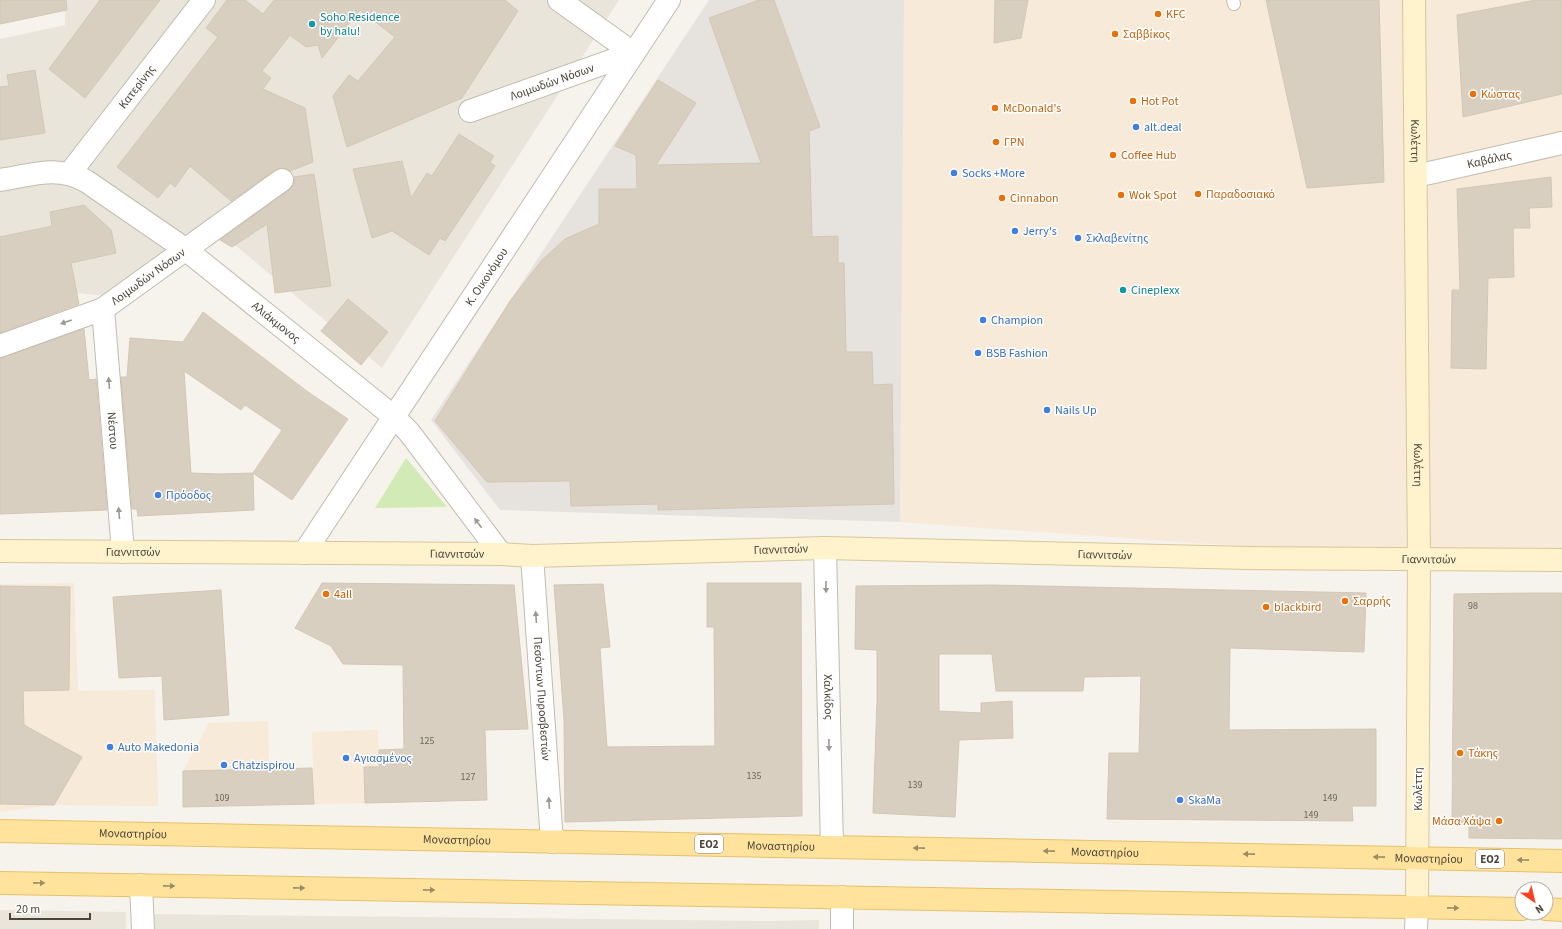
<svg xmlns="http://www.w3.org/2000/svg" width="1562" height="929" font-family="'Source Sans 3',sans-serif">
<rect width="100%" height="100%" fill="#f6f3ec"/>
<g fill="#eae5da">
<path d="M 65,0 L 619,0 L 382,368 L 223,235 L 115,297 L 76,293 L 0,323 L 0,39 L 65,25 Z"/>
<path d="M 0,910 L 126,912 L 126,929 L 0,929 Z"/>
<path d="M 147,914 L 768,921 L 819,920 L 819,929 L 147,929 Z"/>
</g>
<g fill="#f7ead8">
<path d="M 904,0 L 1562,0 L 1562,551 L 1419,559 L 900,522 Z"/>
<path d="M 74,583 L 78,691 L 155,690 L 158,806 L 54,805 L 0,812 L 0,584 Z"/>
<path d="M 268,721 L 269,762 L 255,769 L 256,805 L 183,807 L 183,771 L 209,723 Z"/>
<path d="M 378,730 L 380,803 L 314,804 L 312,732 Z"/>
</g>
<path fill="#e6e2dd" d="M 709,0 L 904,0 L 900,522 L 500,510 L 431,420 Z"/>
<path fill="#d2eab5" d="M 406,458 L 447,507 L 375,508 Z"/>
<g fill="#d8cfc1" stroke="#d3c7b4" fill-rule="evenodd">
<path d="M 0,0 L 66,0 L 67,10 L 0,24 Z"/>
<path d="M 100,0 L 160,0 L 85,98 L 49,69 Z"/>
<path d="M 227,0 L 245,0 L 263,14 L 274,0 L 505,0 L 518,11 L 462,98 L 347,147 L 333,96 L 349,75 L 358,81 L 395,37 L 360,10 L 322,58 L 318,45 L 306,47 L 290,35 L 262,71 L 271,78 L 263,89 L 305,108 L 313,162 L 290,171 L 281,168 L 275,170 L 231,201 L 190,166 L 175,187 L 170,183 L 158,198 L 117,167 L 218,37 L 206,28 Z"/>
<path d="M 759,0 L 774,0 L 820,127 L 809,131 L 812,237 L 838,236 L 838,263 L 844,263 L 846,352 L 872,352 L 873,385 L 892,384 L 894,504 L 658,510 L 658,504 L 571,506 L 570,481 L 487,482 L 435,421 L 510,301 L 542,260 L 565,239 L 599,224 L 599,189 L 637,189 L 636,155 L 615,146 L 658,80 L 696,103 L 656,165 L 761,163 L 709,18 Z"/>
<path d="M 995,0 L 1028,0 L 1021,38 L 994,43 Z"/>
<path d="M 1266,0 L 1379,0 L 1384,182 L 1307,188 Z"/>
<path d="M 1536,0 L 1562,0 L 1562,94 L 1463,117 L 1457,15 Z"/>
<path d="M 35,70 L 45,133 L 0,140 L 0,87 L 9,86 L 7,75 Z"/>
<path d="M 459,134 L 494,156 L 490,162 L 495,166 L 445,241 L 440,238 L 429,255 L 392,231 L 372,238 L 353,169 L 402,161 L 411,198 L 427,173 L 432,176 Z"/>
<path d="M 314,174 L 331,286 L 275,293 L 267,224 L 232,247 L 220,240 L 289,190 L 294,185 L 294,177 Z"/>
<path d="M 1551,177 L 1552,207 L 1529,208 L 1530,228 L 1513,228 L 1514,277 L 1488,278 L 1486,369 L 1451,368 L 1452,290 L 1460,290 L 1457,189 Z"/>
<path d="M 84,205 L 111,230 L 116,253 L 71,263 L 79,304 L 0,333 L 0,237 L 52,226 L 50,212 Z"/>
<path d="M 348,299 L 388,332 L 361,365 L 321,331 Z"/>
<path d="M 203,312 L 308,392 L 348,419 L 292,500 L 253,473 L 254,510 L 138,516 L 137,509 L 132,509 L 121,377 L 127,377 L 130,338 L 183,342 ZM 184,371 L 241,410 L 245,405 L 282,430 L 253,473 L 219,474 L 191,473 Z"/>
<path d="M 84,329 L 89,380 L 96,379 L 107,510 L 0,514 L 0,358 Z"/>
<path d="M 322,583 L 514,585 L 528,729 L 485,730 L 487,800 L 365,803 L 364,767 L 379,767 L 379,750 L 404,749 L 403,665 L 343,664 L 331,646 L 295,628 Z"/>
<path d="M 707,583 L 801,583 L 802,816 L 565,822 L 564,720 L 554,585 L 603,584 L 610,647 L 600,648 L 607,747 L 715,746 L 714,627 L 707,627 Z"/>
<path d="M 992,585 L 1366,593 L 1364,652 L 1230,648 L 1229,730 L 1376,729 L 1376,806 L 1352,806 L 1353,821 L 1107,819 L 1109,753 L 1139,753 L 1141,676 L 1084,677 L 1083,691 L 996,691 L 992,654 L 939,654 L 939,711 L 981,713 L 981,703 L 1012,701 L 1013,738 L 959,740 L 955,817 L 873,813 L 877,702 L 877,650 L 855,649 L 856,586 Z"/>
<path d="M 0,586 L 70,587 L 69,690 L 23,691 L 24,725 L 82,757 L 54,805 L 0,804 Z"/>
<path d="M 221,590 L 229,715 L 164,720 L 162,676 L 119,678 L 113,597 Z"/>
<path d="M 1533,593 L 1562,593 L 1562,839 L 1469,838 L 1469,823 L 1452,823 L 1454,594 Z"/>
<path d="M 312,768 L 314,804 L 183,807 L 183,771 Z"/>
</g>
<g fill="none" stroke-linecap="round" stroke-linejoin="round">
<g stroke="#c2bbae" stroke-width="14">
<path id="service" d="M 1233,0 L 1234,4"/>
</g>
<g stroke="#c2bbae" stroke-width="24">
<g id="minor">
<path d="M 559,0 L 633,53"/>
<path id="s1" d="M 470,111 L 633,53"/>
<path id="s2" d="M 70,173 L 204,0"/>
<path id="s3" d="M 1416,176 L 1562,143"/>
<path id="s4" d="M 0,180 C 32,175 57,165 86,181 L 185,249 L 393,416 L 409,432 L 501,554"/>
<path id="s5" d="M 103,309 L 123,552"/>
<path id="s6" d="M 0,346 L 103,309 L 282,180"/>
<path id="s7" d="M 825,548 L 832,847"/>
<path id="s8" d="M 304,553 L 669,0"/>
<path id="s9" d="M 532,556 L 552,842"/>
<path d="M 141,885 L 143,929"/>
<path d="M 842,897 L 842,929"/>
<path d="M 1416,929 L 1417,907"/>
</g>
</g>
<g stroke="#d6c79b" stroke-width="24">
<g id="secondary">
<path id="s10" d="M 1414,0 L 1419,559 L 1417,907"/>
<path id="s11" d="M 0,551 L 501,554 L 532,556 L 825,548 L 1248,558 L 1562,560"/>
</g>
</g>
<g stroke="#e6c16a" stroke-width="24">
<g id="primary">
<path id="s12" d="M 0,831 L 1562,861"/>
<path d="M 0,883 L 1522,909"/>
<path d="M 1546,909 L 1562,910"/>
</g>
</g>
<use href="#service" stroke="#fff" stroke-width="12"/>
<use href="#minor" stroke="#fff" stroke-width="22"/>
<use href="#secondary" stroke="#fff3cd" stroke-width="22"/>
<use href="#primary" stroke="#ffe39c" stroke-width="22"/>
</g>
<defs><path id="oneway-solid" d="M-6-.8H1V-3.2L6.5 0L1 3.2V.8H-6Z"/></defs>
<g fill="#9c9892">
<use href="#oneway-solid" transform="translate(66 322) rotate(160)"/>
<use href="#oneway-solid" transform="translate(109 383) rotate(-95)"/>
<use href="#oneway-solid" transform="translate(119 513) rotate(-95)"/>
<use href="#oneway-solid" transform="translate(478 523) rotate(-127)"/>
<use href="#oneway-solid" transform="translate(826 587) rotate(89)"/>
<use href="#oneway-solid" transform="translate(536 617) rotate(-94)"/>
<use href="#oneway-solid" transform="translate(829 745) rotate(89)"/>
<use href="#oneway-solid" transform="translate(549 803) rotate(-94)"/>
</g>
<g fill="#9c8c66">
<use href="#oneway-solid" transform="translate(919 848) rotate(-179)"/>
<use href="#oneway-solid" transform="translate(1049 851) rotate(-179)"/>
<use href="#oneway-solid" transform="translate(1249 854) rotate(-179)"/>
<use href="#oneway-solid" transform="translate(1379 857) rotate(-179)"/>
<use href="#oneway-solid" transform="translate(1523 860) rotate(-179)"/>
<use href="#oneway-solid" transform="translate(39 883) rotate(1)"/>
<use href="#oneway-solid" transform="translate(169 886) rotate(1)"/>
<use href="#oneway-solid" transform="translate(299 888) rotate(1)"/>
<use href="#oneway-solid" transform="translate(429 890) rotate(1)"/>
<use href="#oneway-solid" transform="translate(1453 908) rotate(1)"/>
</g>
<g fill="#e8710a" stroke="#fff" stroke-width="1.5">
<circle cx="1158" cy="14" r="4"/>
<circle cx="1115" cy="34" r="4"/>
<circle cx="1473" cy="94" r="4"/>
<circle cx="1133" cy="101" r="4"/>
<circle cx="995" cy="108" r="4"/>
<circle cx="996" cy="142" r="4"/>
<circle cx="1113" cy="155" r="4"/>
<circle cx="1198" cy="194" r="4"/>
<circle cx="1121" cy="195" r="4"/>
<circle cx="1002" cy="198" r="4"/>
<circle cx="326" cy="594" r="4"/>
<circle cx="1345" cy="601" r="4"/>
<circle cx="1266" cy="607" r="4"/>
<circle cx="1460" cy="753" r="4"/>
<circle cx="1499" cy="821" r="4"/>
</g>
<g fill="#0f9aa8" stroke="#fff" stroke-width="1.5">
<circle cx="312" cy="24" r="4"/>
<circle cx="1123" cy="290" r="4"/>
</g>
<g fill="#3f7fe0" stroke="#fff" stroke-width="1.5">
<circle cx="1136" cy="127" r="4"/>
<circle cx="954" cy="173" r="4"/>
<circle cx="1015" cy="231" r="4"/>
<circle cx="1078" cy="238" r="4"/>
<circle cx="983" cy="320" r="4"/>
<circle cx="978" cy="353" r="4"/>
<circle cx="1047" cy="410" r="4"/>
<circle cx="158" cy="495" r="4"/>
<circle cx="110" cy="747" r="4"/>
<circle cx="346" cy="758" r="4"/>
<circle cx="224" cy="765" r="4"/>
<circle cx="1180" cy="800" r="4"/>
</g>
<g text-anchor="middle" stroke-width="3" stroke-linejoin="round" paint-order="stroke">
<g font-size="10" fill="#6e675b">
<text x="1473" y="609">98</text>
<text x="427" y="744">125</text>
<text x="754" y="779">135</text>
<text x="468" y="780">127</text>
<text x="915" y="788">139</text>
<text x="222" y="801">109</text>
<text x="1330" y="801">149</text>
<text x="1311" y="818">149</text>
</g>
<g fill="#fff" stroke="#817c74" stroke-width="1">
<rect x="695" y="835" width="28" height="18" rx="3"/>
<rect x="1476" y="850" width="28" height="18" rx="3"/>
</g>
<g font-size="11" font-weight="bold" fill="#4b4439">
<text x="709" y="848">ΕΟ2</text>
<text x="1490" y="863">ΕΟ2</text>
</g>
<g font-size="12" fill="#c56008" stroke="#fff" text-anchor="start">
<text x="1166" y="18">KFC</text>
<text x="1123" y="38">Σαββίκος</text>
<text x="1481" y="98">Κώστας</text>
<text x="1141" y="105">Hot Pot</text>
<text x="1003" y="112">McDonald's</text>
<text x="1004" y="146">ΓΡΝ</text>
<text x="1121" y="159">Coffee Hub</text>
<text x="1206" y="198">Παραδοσιακό</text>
<text x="1129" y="199">Wok Spot</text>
<text x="1010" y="202">Cinnabon</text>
<text x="334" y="598">4all</text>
<text x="1353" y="605">Σαρρής</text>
<text x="1274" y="611">blackbird</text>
<text x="1468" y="757">Τάκης</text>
<text x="1491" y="825" text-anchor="end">Μάσα Χάψα</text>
</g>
<g font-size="12" fill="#0d838f" stroke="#fff" text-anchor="start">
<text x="320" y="21">Soho Residence<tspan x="320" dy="14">by halu!</tspan></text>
<text x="1131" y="294">Cineplexx</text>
</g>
<g font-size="12" fill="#4b4439" stroke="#fff">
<text dy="4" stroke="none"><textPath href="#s1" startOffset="87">Λοιμωδών Νόσων</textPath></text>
<text dy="4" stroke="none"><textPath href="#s2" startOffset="109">Κατερίνης</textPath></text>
<text dy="4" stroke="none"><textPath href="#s10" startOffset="141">Κωλέττη</textPath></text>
<text dy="4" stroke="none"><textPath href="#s3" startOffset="75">Καβάλας</textPath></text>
<text dy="4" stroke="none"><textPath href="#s6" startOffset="165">Λοιμωδών Νόσων</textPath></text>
<text dy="4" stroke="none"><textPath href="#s8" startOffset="331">Κ. Οικονόμου</textPath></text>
<text dy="4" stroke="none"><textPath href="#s4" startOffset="325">Αλιάκμονος</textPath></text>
<text dy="4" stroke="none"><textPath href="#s5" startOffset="122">Νέστου</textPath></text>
<text dy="4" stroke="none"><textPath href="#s10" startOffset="465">Κωλέττη</textPath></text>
<text dy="4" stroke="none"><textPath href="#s11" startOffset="781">Γιαννιτσών</textPath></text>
<text dy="4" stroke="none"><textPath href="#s11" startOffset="133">Γιαννιτσών</textPath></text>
<text dy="4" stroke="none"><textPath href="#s11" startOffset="457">Γιαννιτσών</textPath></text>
<text dy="4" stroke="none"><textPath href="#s11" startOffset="1105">Γιαννιτσών</textPath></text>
<text dy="4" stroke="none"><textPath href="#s11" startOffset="1429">Γιαννιτσών</textPath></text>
<text dy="4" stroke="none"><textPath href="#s7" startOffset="149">Χαλκίδος</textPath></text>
<text dy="4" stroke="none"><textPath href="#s9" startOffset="143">Πεσόντων Πυροσβεστών</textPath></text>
<text transform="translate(1418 789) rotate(-90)" y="4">Κωλέττη</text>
<text dy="4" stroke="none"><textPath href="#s12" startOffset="133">Μοναστηρίου</textPath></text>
<text dy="4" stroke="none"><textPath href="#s12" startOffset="457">Μοναστηρίου</textPath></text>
<text dy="4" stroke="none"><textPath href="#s12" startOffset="781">Μοναστηρίου</textPath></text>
<text dy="4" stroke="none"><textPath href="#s12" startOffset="1105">Μοναστηρίου</textPath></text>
<text dy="4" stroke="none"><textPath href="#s12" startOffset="1429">Μοναστηρίου</textPath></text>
</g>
<g font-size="12" fill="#366cbe" stroke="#fff" text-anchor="start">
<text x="1144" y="131">alt.deal</text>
<text x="962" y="177">Socks +More</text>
<text x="1023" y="235">Jerry's</text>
<text x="1086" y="242">Σκλαβενίτης</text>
<text x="991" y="324">Champion</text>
<text x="986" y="357">BSB Fashion</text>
<text x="1055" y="414">Nails Up</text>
<text x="166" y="499">Πρόοδος</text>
<text x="118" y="751">Auto Makedonia</text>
<text x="354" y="762">Αγιασμένος</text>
<text x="232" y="769">Chatzispirou</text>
<text x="1188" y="804">SkaMa</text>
</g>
</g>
<g transform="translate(1534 901) rotate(146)"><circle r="19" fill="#ffffff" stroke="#b7b4b0"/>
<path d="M0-3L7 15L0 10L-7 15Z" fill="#fc3f1d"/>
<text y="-6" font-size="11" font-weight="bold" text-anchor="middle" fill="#4b4439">N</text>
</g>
<path d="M10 913v6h80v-6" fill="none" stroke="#4b4439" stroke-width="2"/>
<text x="16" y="913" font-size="12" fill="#4b4439" stroke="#ffffff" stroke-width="3" paint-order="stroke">20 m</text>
</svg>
